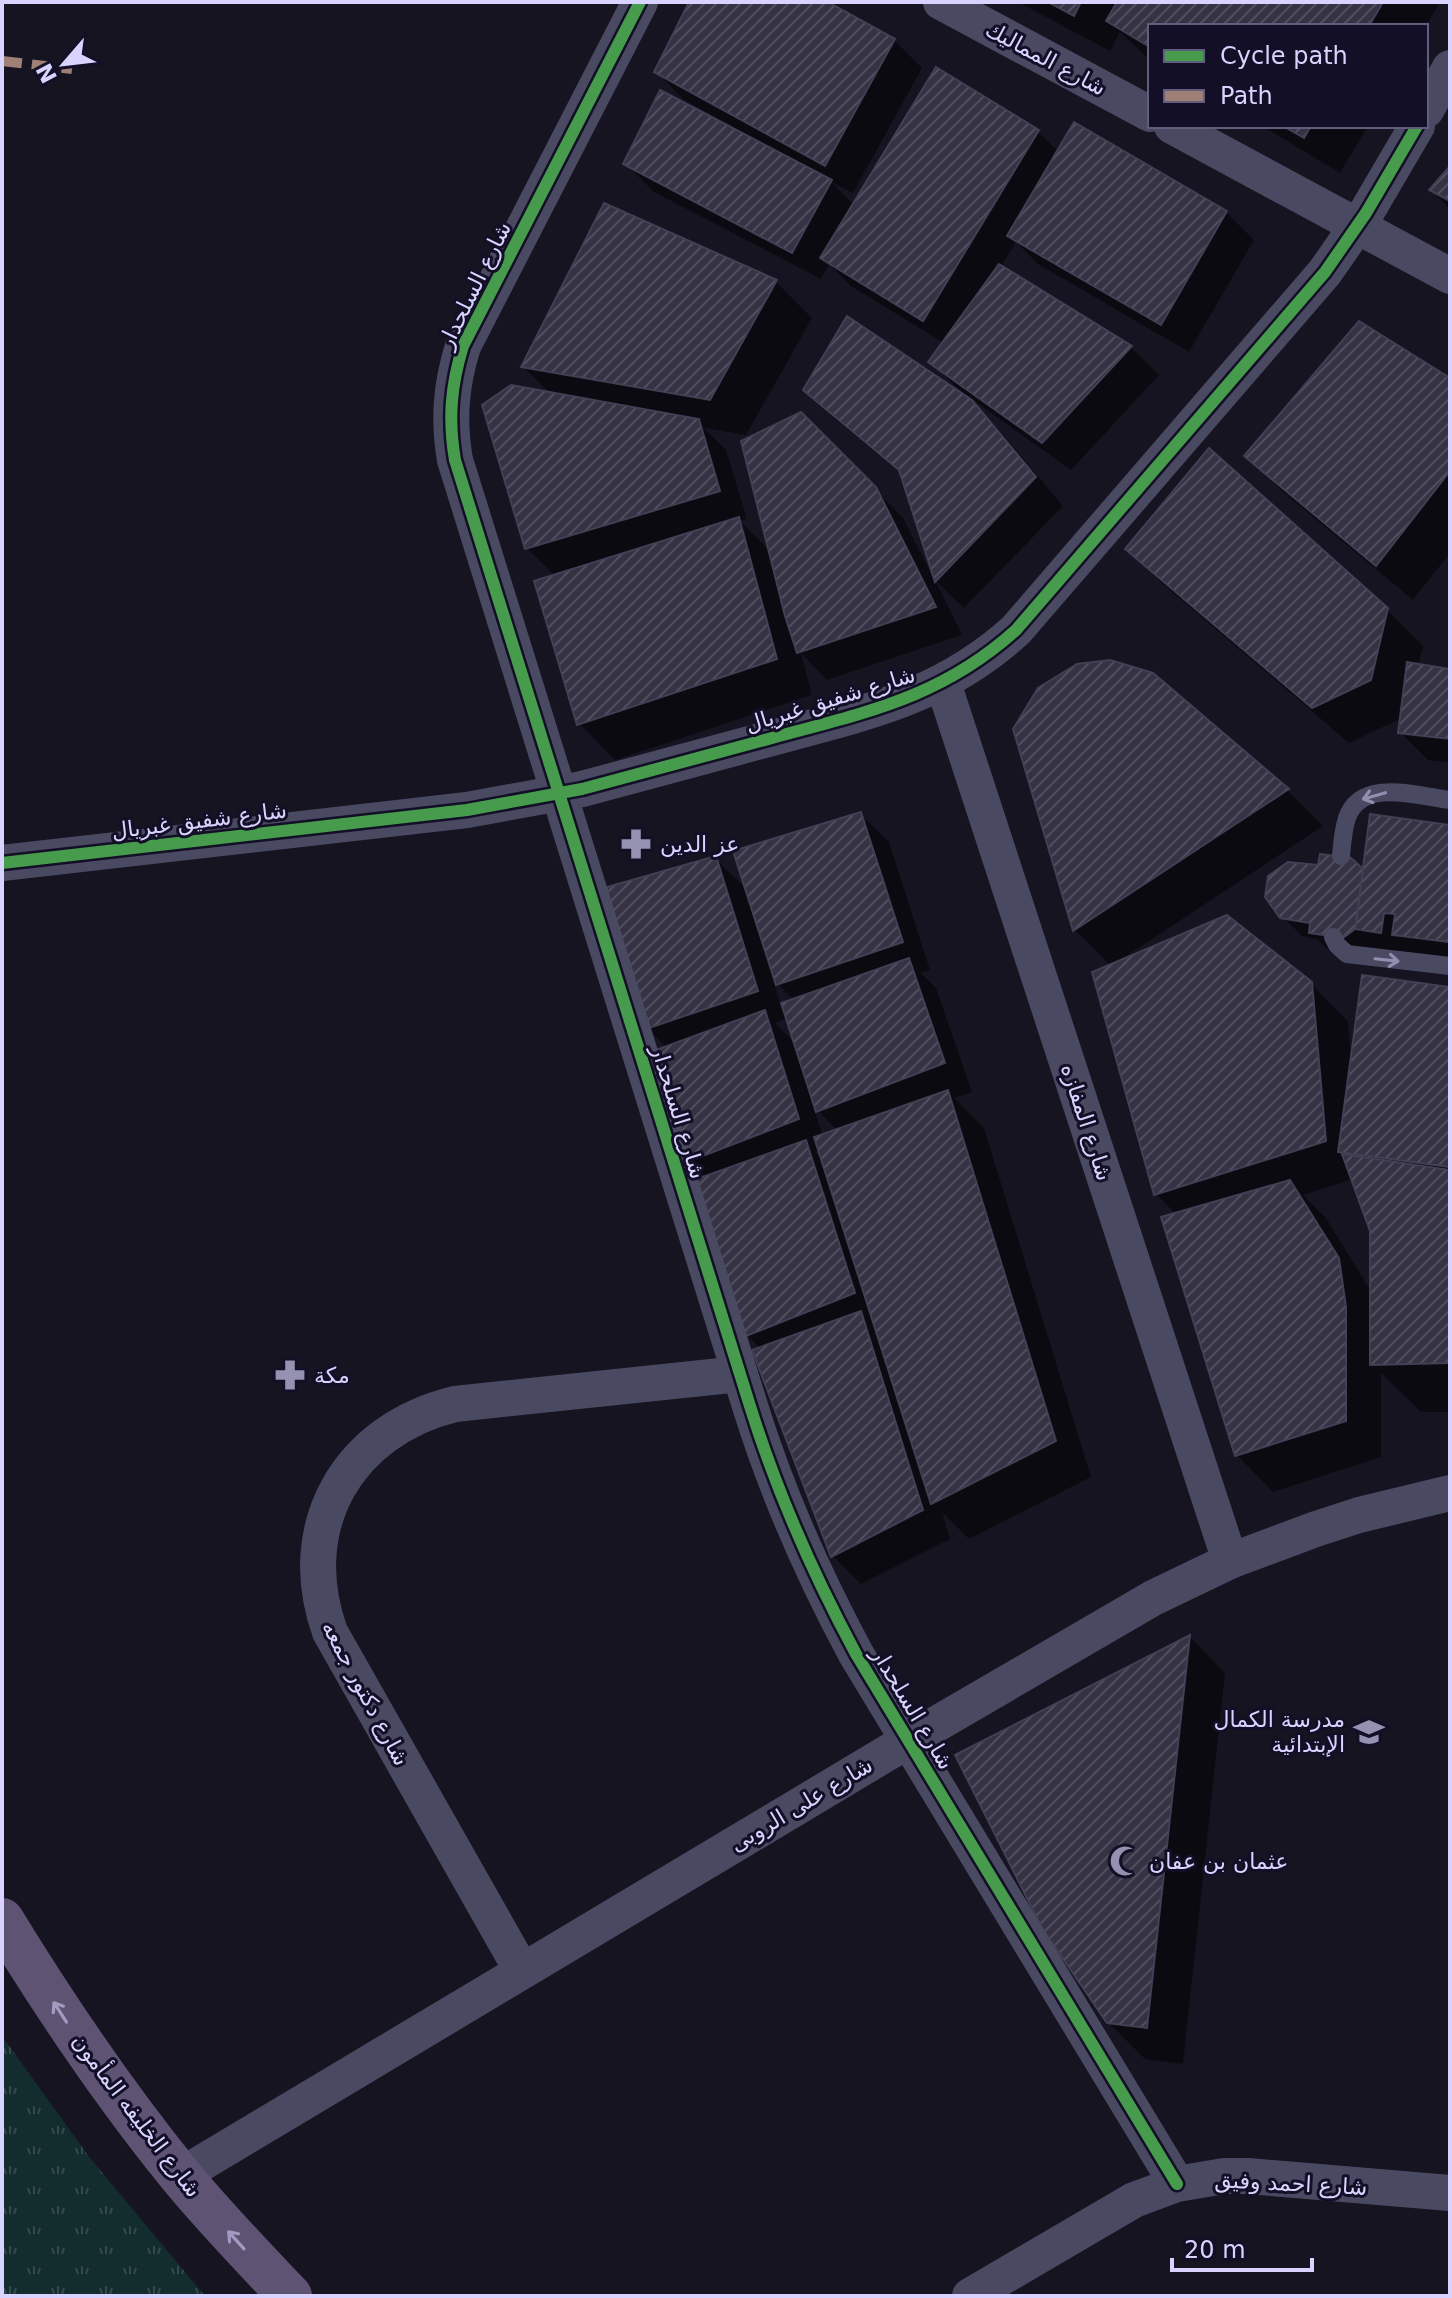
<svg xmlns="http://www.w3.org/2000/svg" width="1452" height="2298" font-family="'DejaVu Sans','Noto Naskh Arabic',sans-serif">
<defs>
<pattern id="grass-tufts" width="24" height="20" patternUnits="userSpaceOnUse" patternTransform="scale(2)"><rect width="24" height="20" fill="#132c2d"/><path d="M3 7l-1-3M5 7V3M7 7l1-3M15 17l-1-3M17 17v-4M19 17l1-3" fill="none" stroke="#354a4c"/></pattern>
<pattern id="building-hatch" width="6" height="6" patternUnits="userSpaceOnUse" patternTransform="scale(2)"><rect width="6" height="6" fill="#343243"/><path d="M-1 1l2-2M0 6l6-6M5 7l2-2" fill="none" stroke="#514f5f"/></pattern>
</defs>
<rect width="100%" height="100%" fill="#161421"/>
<path fill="url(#grass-tufts)" d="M 2,2036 L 90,2158 L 205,2296 L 2,2296 Z"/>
<g fill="#0007" fill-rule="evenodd">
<path d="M 691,2 L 824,2 L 894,40 L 922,68 L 853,193 L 831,182 L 854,205 L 936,70 L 1038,132 L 1059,152 L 1226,212 L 1254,240 L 1189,352 L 1038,264 L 1016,242 L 1001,267 L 1131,347 L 1159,375 L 1071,470 L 970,398 L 969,400 L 1000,431 L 1063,506 L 964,608 L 935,580 L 962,635 L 827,680 L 801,653 L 812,695 L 615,760 L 579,723 L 556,577 L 527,548 L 551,394 L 523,367 L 775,281 L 812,318 L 746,435 L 704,428 L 726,450 L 747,519 L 740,521 L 771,552 L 801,414 L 903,518 L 932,575 L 934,574 L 902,474 L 834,418 L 806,389 L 963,394 L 930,361 L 944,343 L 851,286 L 829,264 L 821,279 L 654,192 L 626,164 L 732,130 L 734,127 L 684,100 L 656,71 Z"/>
<path d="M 1018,2 L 1440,2 L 1426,26 L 1150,26 L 1150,60 L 1120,32 L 1110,51 Z"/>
<path d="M 1262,126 L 1368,126 L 1340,173 Z"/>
<path d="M 1450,169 L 1450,209 L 1431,190 Z"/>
<path d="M 1450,381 L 1450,553 L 1413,600 L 1283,492 L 1247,456 Z"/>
<path d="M 1128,549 L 1386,609 L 1423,646 L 1418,666 L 1450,671 L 1450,763 L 1428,760 L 1400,732 L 1402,718 L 1349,743 L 1164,585 Z"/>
<path d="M 1152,675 L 1288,791 L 1323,826 L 1122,959 L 1123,961 L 1311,984 L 1348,1021 L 1351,1058 L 1450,989 L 1450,1412 L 1421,1412 L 1381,1373 L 1381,1457 L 1273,1492 L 1237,1455 L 1177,1215 L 1155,1193 L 1111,966 L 1075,930 L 1015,729 ZM 1353,1179 L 1372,1231 L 1372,1293 L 1326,1218 L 1303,1195 Z"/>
<path d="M 860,814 L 889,842 L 930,970 L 921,973 L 936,988 L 972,1092 L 954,1098 L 984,1128 L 1091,1477 L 969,1539 L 942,1512 L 950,1539 L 861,1584 L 833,1556 L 761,1349 L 747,1335 L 706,1178 L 689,1161 L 667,1048 L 647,1028 L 715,858 L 747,890 ZM 773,979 L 795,1001 L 781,1006 ZM 788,1018 L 797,1045 L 775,1023 ZM 813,1106 L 838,1131 L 823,1136 ZM 820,1149 L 824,1161 L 815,1152 Z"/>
<path d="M 1450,827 L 1450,966 L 1422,962 L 1410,950 L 1409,960 L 1385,957 L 1375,947 L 1363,956 L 1330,952 L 1317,939 L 1302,936 L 1282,916 Z"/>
<path d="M 1190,1637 L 1225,1673 L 1183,2064 L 1145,2059 L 1108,2022 Z"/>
</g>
<g fill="url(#building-hatch)" stroke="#433f54" stroke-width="2">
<path d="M 689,2 L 828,2 L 895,39 L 825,166 L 654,72 Z"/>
<path d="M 1048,2 L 1081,2 L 1074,16 Z"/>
<path d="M 1117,2 L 1383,2 L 1369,26 L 1150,26 L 1150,47 L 1106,21 Z"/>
<path d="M 936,67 L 1039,130 L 923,321 L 820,258 Z"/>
<path d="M 660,90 L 832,180 L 792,253 L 623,164 Z"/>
<path d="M 1074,122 L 1227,211 L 1161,325 L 1007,236 Z"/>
<path d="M 1283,126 L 1311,126 L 1304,138 Z"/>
<path d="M 1450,166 L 1450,201 L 1429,190 Z"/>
<path d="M 604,203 L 777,280 L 710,400 L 521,367 Z"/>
<path d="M 999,264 L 1132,346 L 1042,443 L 928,362 Z"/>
<path d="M 847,316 L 972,400 L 1036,477 L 935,582 L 899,470 L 803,390 Z"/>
<path d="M 1359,321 L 1450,378 L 1450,471 L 1376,566 L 1244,456 Z"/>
<path d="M 511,385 L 699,419 L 720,491 L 525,549 L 482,405 Z"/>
<path d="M 801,412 L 876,487 L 936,607 L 797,653 L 785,616 L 741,441 Z"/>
<path d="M 1209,448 L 1388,608 L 1371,680 L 1312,708 L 1125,549 Z"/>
<path d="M 739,517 L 777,659 L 577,725 L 534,581 Z"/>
<path d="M 1110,660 L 1153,673 L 1289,789 L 1073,931 L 1013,729 L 1038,688 L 1077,664 Z"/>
<path d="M 1407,662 L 1450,669 L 1450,739 L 1398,733 Z"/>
<path d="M 861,812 L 903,942 L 776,985 L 733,851 Z"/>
<path d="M 1370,814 L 1450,825 L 1450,942 L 1392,935 L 1395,914 L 1384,913 L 1381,933 L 1355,929 Z"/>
<path d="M 1320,854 L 1351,858 L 1363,869 L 1355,929 L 1343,938 L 1309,933 L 1310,923 L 1280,918 L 1265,897 L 1268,876 L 1288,862 L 1318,865 Z"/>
<path d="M 716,856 L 758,991 L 646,1029 L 604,888 Z"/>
<path d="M 1227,915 L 1312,982 L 1326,1141 L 1154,1195 L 1092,972 Z"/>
<path d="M 909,958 L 945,1063 L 816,1112 L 781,1003 Z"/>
<path d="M 1362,975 L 1450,987 L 1450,1167 L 1338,1152 Z"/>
<path d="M 765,1010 L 799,1119 L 687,1162 L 653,1051 Z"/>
<path d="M 948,1090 L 1056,1441 L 931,1504 L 814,1137 Z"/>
<path d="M 806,1140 L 855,1293 L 746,1336 L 691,1181 Z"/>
<path d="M 1342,1154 L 1450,1170 L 1450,1363 L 1370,1365 L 1370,1231 Z"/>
<path d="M 1290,1180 L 1339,1258 L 1346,1307 L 1346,1421 L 1235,1456 L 1161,1217 Z"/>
<path d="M 861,1311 L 923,1510 L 831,1557 L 752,1350 Z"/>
<path d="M 1190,1635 L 1147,2028 L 1107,2023 L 1042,1928 L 955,1755 Z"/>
</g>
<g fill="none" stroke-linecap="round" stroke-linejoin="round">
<g stroke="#4a4962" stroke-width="18">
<path d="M 1341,856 C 1342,844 1343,830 1347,818 C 1361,777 1418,796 1450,800"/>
<path d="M 1333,937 L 1337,945 L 1347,954 L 1450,966"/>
</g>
<g stroke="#4a4962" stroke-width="36">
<path d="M 640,2 L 463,346 C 451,385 448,419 455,460 L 750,1406 C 777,1493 813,1574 856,1654 L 1177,2184"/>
<path d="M 941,2 L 1150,114"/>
<path d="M 1426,110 L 1450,68"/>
<path d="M 1172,126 L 1450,276"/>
<path d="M 943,683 L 1230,1561"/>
<path d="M 2,863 L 467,810 L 582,789 C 645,772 709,755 772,738 C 866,712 941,698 1016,630 L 1325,272 L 1366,213 L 1417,126"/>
<path d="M 522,1971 L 330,1632 C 292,1526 348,1430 455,1404 L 740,1374"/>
<path d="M 180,2176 L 909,1740 L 1153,1598 L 1230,1561 L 1316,1529 L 1359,1515 L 1450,1493"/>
<path d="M 970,2296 L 1134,2200 L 1177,2184 L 1224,2176 L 1248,2176 L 1450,2193"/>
</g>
<path stroke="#5e5373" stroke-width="44" d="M 2,1920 C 56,2008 114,2094 179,2174 C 214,2217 252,2256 290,2296"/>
<path stroke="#9e8076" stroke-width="10" stroke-dasharray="20 10" stroke-linecap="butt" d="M 2,61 L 72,69"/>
<g stroke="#130f26" stroke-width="17">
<g id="cycleway">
<path d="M 640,2 L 463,346 C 451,385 448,419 455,460 L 750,1406 C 777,1493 813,1574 856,1654 L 1177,2184"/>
<path d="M 2,863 L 467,810 L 582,789 C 645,772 709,755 772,738 C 866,712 941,698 1016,630 L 1325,272 L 1366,213 L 1417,126"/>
</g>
</g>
<use href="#cycleway" stroke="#469c4c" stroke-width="12"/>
</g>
<defs><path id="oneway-shaft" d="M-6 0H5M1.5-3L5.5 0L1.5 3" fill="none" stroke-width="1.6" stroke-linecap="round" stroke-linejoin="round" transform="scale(2)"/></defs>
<g stroke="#928eb0">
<use href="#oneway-shaft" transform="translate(1374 796) rotate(164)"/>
<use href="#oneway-shaft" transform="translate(1387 960) rotate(6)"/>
</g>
<g stroke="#a29ac0">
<use href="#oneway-shaft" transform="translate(60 2012) rotate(-123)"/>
<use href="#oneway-shaft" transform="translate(236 2240) rotate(-132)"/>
</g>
<defs>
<g id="pharmacy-bare" transform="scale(2.4)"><path d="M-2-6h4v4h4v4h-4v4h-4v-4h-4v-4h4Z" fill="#9591b1" stroke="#130f26" stroke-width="2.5" paint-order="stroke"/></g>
<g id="school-bare" transform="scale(2.4)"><path d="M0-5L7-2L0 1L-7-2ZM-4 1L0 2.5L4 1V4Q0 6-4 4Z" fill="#9591b1" stroke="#130f26" stroke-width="2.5" paint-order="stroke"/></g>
<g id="mosque-bare" transform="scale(2.4)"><path d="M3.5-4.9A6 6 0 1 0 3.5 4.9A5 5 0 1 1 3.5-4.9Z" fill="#9591b1" stroke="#130f26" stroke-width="2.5" paint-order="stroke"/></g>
</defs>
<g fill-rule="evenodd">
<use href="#pharmacy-bare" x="636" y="844"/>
<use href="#pharmacy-bare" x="290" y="1375"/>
<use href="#school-bare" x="1369" y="1732"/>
<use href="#mosque-bare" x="1125" y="1861"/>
</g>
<g text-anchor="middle" stroke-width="6" stroke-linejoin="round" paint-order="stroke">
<g font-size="22" fill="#d9d4ff" stroke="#130f26">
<text transform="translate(1046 58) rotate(28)" y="8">شارع المماليك</text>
<text transform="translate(474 285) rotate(-64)" y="8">شارع السلحدار</text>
<text transform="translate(830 699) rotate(-17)" y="8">شارع شفيق غبريال</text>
<text transform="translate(199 820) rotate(-7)" y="8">شارع شفيق غبريال</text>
<text transform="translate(679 1112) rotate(73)" y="8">شارع السلحدار</text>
<text transform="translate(1087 1122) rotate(72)" y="8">شارع المفازه</text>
<text transform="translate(366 1693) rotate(62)" y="8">شارع دكتور جمعه</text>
<text transform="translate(913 1708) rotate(59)" y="8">شارع السلحدار</text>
<text transform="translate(801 1804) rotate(-31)" y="8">شارع على الروبى</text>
<text transform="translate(137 2115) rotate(53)" y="8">شارع الخليفه المأمون</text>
<text transform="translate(1291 2183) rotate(3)" y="8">شارع احمد وفيق</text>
</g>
<g font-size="22" fill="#d9d4ff" stroke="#130f26" text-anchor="start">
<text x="660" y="852">عز الدين</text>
<text x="314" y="1383">مكة</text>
<text x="1345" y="1727" text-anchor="end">مدرسة الكمال<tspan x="1345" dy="25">الإبتدائية</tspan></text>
<text x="1149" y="1869">عثمان بن عفان</text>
</g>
</g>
<rect width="1452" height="2298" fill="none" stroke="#d9d4ff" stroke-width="8"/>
<rect x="1148" y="24" width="280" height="104" fill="#130f26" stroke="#625e7d" stroke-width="2"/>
<rect x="1164" y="50" width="40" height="12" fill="#469c4c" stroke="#625e7d" stroke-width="2"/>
<text x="1220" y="64" font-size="24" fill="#d9d4ff">Cycle path</text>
<rect x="1164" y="90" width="40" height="12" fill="#9e8076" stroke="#625e7d" stroke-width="2"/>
<text x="1220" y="104" font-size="24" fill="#d9d4ff">Path</text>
<g transform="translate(64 64) rotate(242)" stroke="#130f26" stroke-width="6" paint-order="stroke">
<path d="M0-6L14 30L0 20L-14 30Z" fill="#d9d4ff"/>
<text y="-12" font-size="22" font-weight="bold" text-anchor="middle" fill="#d9d4ff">N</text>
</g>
<path d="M1172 2258v12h140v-12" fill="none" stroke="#d9d4ff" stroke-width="4"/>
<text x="1184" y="2258" font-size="24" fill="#d9d4ff" stroke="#130f26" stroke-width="6" paint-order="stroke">20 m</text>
</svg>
